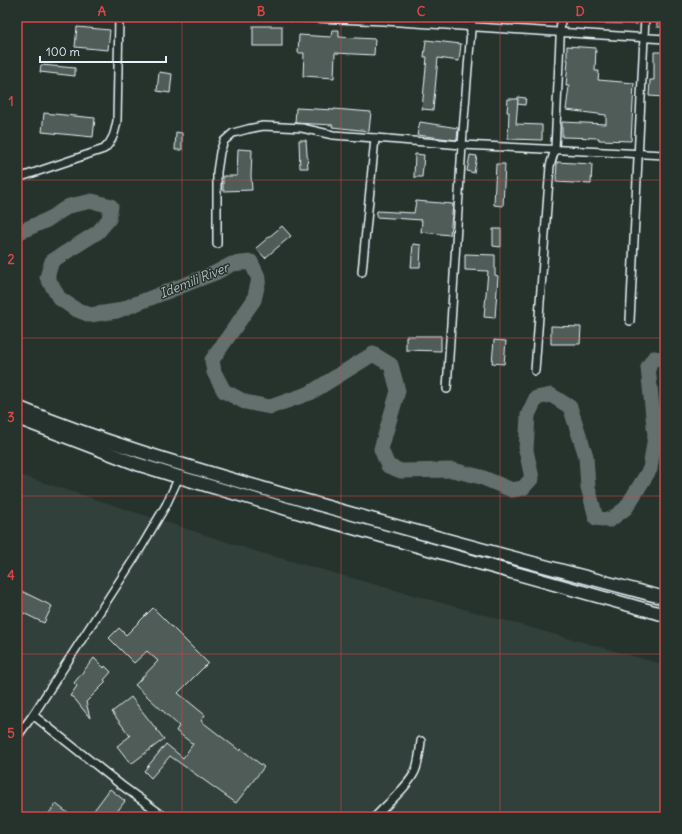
<svg xmlns="http://www.w3.org/2000/svg" width="682" height="834" font-family="Delius,sans-serif">
<rect width="100%" height="100%" fill="#26332d"/>
<filter id="ink" filterUnits="userSpaceOnUse"><feTurbulence type="fractalNoise" baseFrequency=".025" numOctaves="2"/><feDisplacementMap in="SourceGraphic" scale="8" xChannelSelector="R" yChannelSelector="G"/><feConvolveMatrix kernelMatrix="1 2 1 2 8 2 1 2 1" color-interpolation-filters="sRGB"/></filter>
<g filter="url(#ink)">
<path fill="#333f3a" d="M 17,474 L 258,552 L 665,665 L 665,817 L 17,817 Z"/>
<g fill="none" stroke-linecap="round" stroke-linejoin="round">
<path stroke="#636f6d" stroke-width="15" d="M 17,233 L 47,220 L 69,206 L 92,201 L 111,206 L 109,219 L 98,232 L 52,261 L 47,277 L 59,298 L 75,309 L 90,315 L 117,311 L 215,273 L 232,264 L 251,262 L 259,279 L 254,300 L 212,360 L 214,372 L 224,391 L 245,402 L 270,407 L 310,393 L 373,354 L 391,365 L 398,391 L 381,449 L 388,466 L 401,471 L 453,470 L 481,477 L 512,490 L 523,488 L 532,478 L 526,450 L 528,415 L 536,398 L 551,395 L 570,407 L 586,456 L 588,487 L 596,518 L 610,520 L 626,508 L 650,469 L 655,436 L 648,367 L 654,358 L 665,360"/>
</g>
<g fill="#505c59" stroke="#e8f1f8">
<path d="M 596,17 L 638,17 L 637,24 L 596,23 Z"/>
<rect x="657" y="17" width="8" height="10"/>
<rect x="253" y="26" width="29" height="20"/>
<path d="M 77,27 L 110,30 L 108,50 L 75,47 Z"/>
<path d="M 332,30 L 339,30 L 339,37 L 375,39 L 374,55 L 335,53 L 334,78 L 303,76 L 304,53 L 298,53 L 299,35 L 331,37 Z"/>
<path d="M 426,40 L 461,44 L 459,61 L 438,58 L 433,110 L 422,109 L 427,57 L 424,57 Z"/>
<path d="M 567,46 L 596,48 L 595,71 L 599,71 L 598,80 L 634,83 L 631,141 L 599,140 L 599,138 L 562,137 L 562,122 L 606,124 L 606,115 L 566,110 L 569,86 L 566,86 L 568,60 L 567,60 Z"/>
<path d="M 654,52 L 665,52 L 665,97 L 649,96 L 650,80 L 654,80 Z"/>
<path d="M 41,65 L 75,68 L 75,76 L 40,72 Z"/>
<path d="M 159,72 L 172,74 L 170,93 L 157,91 Z"/>
<path d="M 518,97 L 526,98 L 525,105 L 517,104 Z"/>
<path d="M 508,99 L 518,99 L 516,124 L 542,125 L 542,140 L 508,139 L 509,112 L 507,112 Z"/>
<path d="M 296,108 L 334,110 L 334,109 L 371,112 L 369,131 L 332,127 L 333,125 L 295,123 Z"/>
<path d="M 44,113 L 95,118 L 93,137 L 42,132 Z"/>
<path d="M 420,122 L 458,128 L 457,140 L 417,135 Z"/>
<path d="M 176,132 L 182,133 L 182,150 L 175,150 Z"/>
<path d="M 299,140 L 306,140 L 308,168 L 300,168 Z"/>
<path d="M 238,149 L 252,150 L 251,176 L 252,190 L 223,191 L 223,176 L 237,176 Z"/>
<path d="M 415,154 L 424,155 L 422,177 L 414,177 Z"/>
<path d="M 470,155 L 477,156 L 474,173 L 467,171 Z"/>
<path d="M 557,162 L 592,164 L 591,184 L 556,182 Z"/>
<path d="M 496,164 L 505,164 L 503,206 L 494,205 Z"/>
<path d="M 416,201 L 453,204 L 450,235 L 421,232 L 422,220 L 376,217 L 377,211 L 414,213 Z"/>
<path d="M 282,226 L 291,236 L 265,258 L 256,248 Z"/>
<path d="M 493,229 L 501,229 L 501,247 L 493,246 Z"/>
<path d="M 413,244 L 421,245 L 420,267 L 411,267 Z"/>
<path d="M 465,254 L 495,255 L 495,275 L 498,276 L 495,318 L 484,317 L 488,271 L 465,270 Z"/>
<path d="M 551,326 L 581,327 L 580,344 L 551,344 Z"/>
<path d="M 406,336 L 441,336 L 441,351 L 406,350 Z"/>
<path d="M 494,340 L 506,341 L 504,364 L 492,363 Z"/>
<path d="M 17,589 L 52,606 L 44,623 L 17,610 Z"/>
<path d="M 153,608 L 208,663 L 178,693 L 205,715 L 201,721 L 240,751 L 241,749 L 264,767 L 236,803 L 170,756 L 151,778 L 144,771 L 166,744 L 183,758 L 193,744 L 176,731 L 179,726 L 135,685 L 158,661 L 147,651 L 134,663 L 109,638 L 119,628 L 126,635 Z"/>
<path d="M 94,658 L 104,668 L 105,666 L 111,672 L 104,680 L 106,682 L 86,702 L 90,718 L 74,698 L 70,696 L 77,686 L 74,683 Z"/>
<path d="M 131,697 L 164,739 L 131,764 L 117,746 L 130,736 L 112,712 Z"/>
<path d="M 110,789 L 125,801 L 113,817 L 89,817 Z"/>
<path d="M 56,804 L 73,817 L 46,817 Z"/>
</g>
<g fill="none" stroke-linecap="round" stroke-linejoin="round">
<g stroke="#e8f1f8" stroke-width="10">
<g id="minor">
<path d="M 292,17 L 384,21 L 665,39"/>
<path d="M 24,176 L 104,149 C 113,141 115,132 117,121 L 119,17"/>
<path d="M 217,244 L 217,172 L 220,152 L 224,141 L 233,133 L 248,129 L 263,126 L 302,128 L 333,135 L 375,138 L 462,145 L 665,155"/>
<path d="M 362,272 L 375,138"/>
<path d="M 630,321 L 645,17"/>
<path d="M 535,371 L 550,166 L 555,149 L 561,17"/>
<path d="M 447,389 L 462,145 L 472,17"/>
<path d="M 33,715 L 121,785 L 165,817"/>
<path d="M 17,737 L 33,715 L 139,551 L 166,505 L 179,477"/>
<path d="M 375,817 C 386,805 411,784 416,769 C 419,760 420,750 421,741"/>
</g>
</g>
<g stroke="#e8f1f8" stroke-width="15">
<g id="trunk">
<path d="M 17,407 C 97,440 182,465 265,489 C 398,528 532,563 665,598"/>
<path d="M 17,418 L 137,464 L 179,477 L 314,517 L 665,615"/>
</g>
</g>
<use href="#minor" stroke="#26332d" stroke-width="7"/>
<use href="#trunk" stroke="#26332d" stroke-width="12"/>
</g>
</g>
<path fill="none" stroke="#d94647" stroke-width="1" stroke-opacity="0.55" d="M 182,17 L 182,817M 341,17 L 341,817M 500,17 L 500,817M 17,180 L 665,180M 17,338 L 665,338M 17,496 L 665,496M 17,654 L 665,654"/>
<g text-anchor="middle" stroke-width="3" stroke-linejoin="round" paint-order="stroke">
<g font-size="13" font-style="italic" fill="#b3bdc0" stroke="#26332d">
<text transform="translate(194 280) rotate(-22)" y="5">Idemili River</text>
</g>
</g>
<rect width="682" height="834" fill="none" stroke="#26332d" stroke-width="44"/>
<path d="M40 56v6h126v-6" fill="none" stroke="#e8f1f8" stroke-width="2"/>
<text x="46" y="56" font-size="12" fill="#e8f1f8" stroke="#26332d" stroke-width="3" paint-order="stroke">100 m</text>
<rect x="22" y="22" width="638" height="790" fill="none" stroke="#d94647" stroke-width="1.5"/>
<g font-size="13" text-anchor="middle" font-weight="bold" fill="#d94647">
<text x="102" y="16">A</text>
<text x="261" y="16">B</text>
<text x="421" y="16">C</text>
<text x="580" y="16">D</text>
<text x="11" y="106">1</text>
<text x="11" y="264">2</text>
<text x="11" y="422">3</text>
<text x="11" y="580">4</text>
<text x="11" y="738">5</text>
</g>
</svg>
